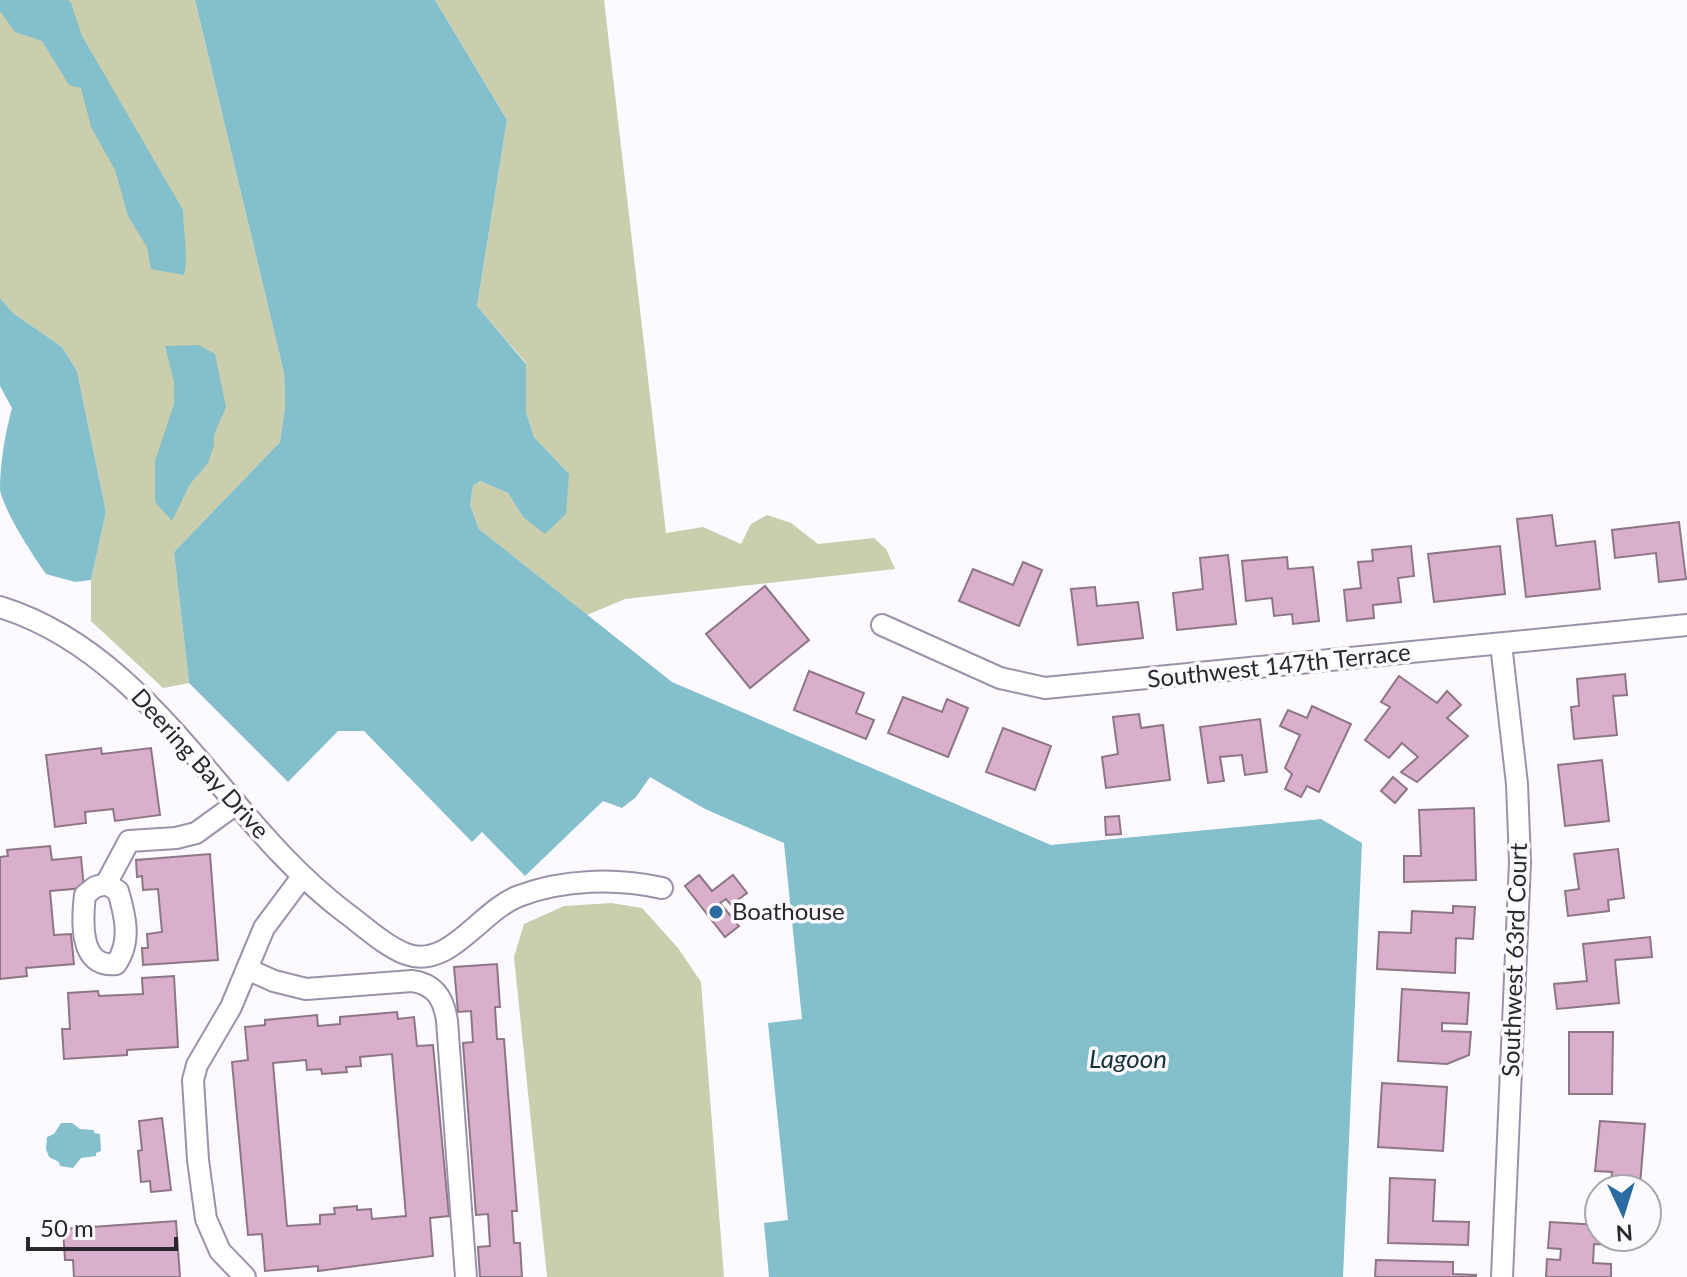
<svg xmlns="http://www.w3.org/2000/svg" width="1687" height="1277" font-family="Lato,sans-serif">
<rect width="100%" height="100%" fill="#fcfaff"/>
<g fill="#cacead">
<path d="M 0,0 L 195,0 L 284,373 L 285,407 L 280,442 L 174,552 L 189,683 L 163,688 L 91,621 L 91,580 L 106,512 L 77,371 L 62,347 L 13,313 L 0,298 Z"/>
<path d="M 435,0 L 604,0 L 666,533 L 703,527 L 741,544 L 751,524 L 767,515 L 791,523 L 818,544 L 874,538 L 886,549 L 895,569 L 625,599 L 587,615 L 479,529 L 470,505 L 473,486 L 480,481 L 508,493 L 523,517 L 569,474 L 534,437 L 526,412 L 526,363 L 477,306 L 507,120 Z"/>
<path d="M 611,903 L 642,908 L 678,948 L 701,982 L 724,1277 L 547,1277 L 514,957 L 524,924 L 564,906 Z"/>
</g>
<g fill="#84bfcc">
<path d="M 0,0 L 68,0 L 71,3 L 82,36 L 183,210 C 183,232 189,254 184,275 L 151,269 L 147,247 L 128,216 L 115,170 L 91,127 L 81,88 L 69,85 L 42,41 L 15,32 L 0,11 Z"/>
<path d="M 195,0 L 435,0 L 507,120 L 477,306 L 526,364 L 526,412 L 534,437 L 569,474 L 566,514 L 545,534 L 523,517 L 508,493 L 480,481 L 473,486 L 470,505 L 479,529 L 672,682 L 1051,845 L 1321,819 L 1362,843 L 1343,1277 L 769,1277 L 764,1223 L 788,1220 L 768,1023 L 802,1019 L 784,843 L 705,809 L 650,777 L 636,797 L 622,808 L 603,801 L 525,876 L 482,832 L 472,842 L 364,731 L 338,731 L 288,782 L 189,683 L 174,552 L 280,442 L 285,407 L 284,373 Z"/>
<path d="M 0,298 L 13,313 L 62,347 L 77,371 L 106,512 L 91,580 L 75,582 L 46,574 C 32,554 5,513 0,490 C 0,463 5,434 12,408 L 0,386 Z"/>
<path d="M 199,345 L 215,354 L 226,407 L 214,435 L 214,445 L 208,463 L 190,484 L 172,521 L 155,502 L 155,461 L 174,404 L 174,382 L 165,346 Z"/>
<path d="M 61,1123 L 72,1123 L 80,1129 L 94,1130 L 94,1133 L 100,1134 L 101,1151 L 96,1153 L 96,1156 L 81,1158 L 73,1168 L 60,1166 L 59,1162 L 49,1157 L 46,1149 L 47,1137 L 54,1134 Z"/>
</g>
<g fill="#daafcc" stroke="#8d7685" stroke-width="2" fill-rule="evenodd">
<path d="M 1552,515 L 1556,546 L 1595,541 L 1600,589 L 1526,597 L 1517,519 Z"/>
<path d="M 1679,522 L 1686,579 L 1659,582 L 1656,553 L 1615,558 L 1612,530 Z"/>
<path d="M 1411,546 L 1414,576 L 1398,578 L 1401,602 L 1373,605 L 1374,618 L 1347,621 L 1344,590 L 1361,588 L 1358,562 L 1373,561 L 1372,550 Z"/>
<path d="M 1500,546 L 1505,594 L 1434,602 L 1428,554 Z"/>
<path d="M 1228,555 L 1236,624 L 1177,630 L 1173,593 L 1203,589 L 1200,558 Z"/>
<path d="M 1287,557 L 1288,569 L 1313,567 L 1319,621 L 1293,624 L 1292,614 L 1274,616 L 1272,598 L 1246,601 L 1242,561 Z"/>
<path d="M 1023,562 L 1042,570 L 1019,626 L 959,601 L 973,569 L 1013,585 Z"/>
<path d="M 765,586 L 809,640 L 750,688 L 706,634 Z"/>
<path d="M 1095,587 L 1097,606 L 1138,602 L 1143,638 L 1078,645 L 1071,589 Z"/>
<path d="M 809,671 L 864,693 L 856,713 L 874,720 L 866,739 L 794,710 Z"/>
<path d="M 1625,674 L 1627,695 L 1613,696 L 1617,735 L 1574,739 L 1571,707 L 1579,706 L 1577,679 Z"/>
<path d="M 1399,676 L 1437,703 L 1447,691 L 1461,705 L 1447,718 L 1468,736 L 1417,782 L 1401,772 L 1418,757 L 1402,743 L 1389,758 L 1365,740 L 1390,707 L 1381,702 Z"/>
<path d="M 903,697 L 942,712 L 947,699 L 968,708 L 948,757 L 888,733 Z"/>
<path d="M 1312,706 L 1351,724 L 1319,792 L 1307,786 L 1301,797 L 1285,789 L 1292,774 L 1285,768 L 1300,735 L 1280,726 L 1288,710 L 1307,718 Z"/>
<path d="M 1139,714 L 1141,728 L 1163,725 L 1170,780 L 1106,788 L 1102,757 L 1118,754 L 1113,717 Z"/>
<path d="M 1260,719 L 1267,772 L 1245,775 L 1242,755 L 1220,757 L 1224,781 L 1208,783 L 1200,727 Z"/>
<path d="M 1003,728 L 1051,746 L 1035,790 L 986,772 Z"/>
<path d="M 101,748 L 102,754 L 151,748 L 160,815 L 115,821 L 113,809 L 85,812 L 86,823 L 55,827 L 46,755 Z"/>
<path d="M 1602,760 L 1609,821 L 1565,826 L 1558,765 Z"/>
<path d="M 1393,777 L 1407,789 L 1395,803 L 1381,791 Z"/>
<path d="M 1474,808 L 1476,880 L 1404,882 L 1404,856 L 1421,856 L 1419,810 Z"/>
<path d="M 1119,816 L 1121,834 L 1106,835 L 1105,817 Z"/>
<path d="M 50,846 L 52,860 L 81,857 L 84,888 L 50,891 L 54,935 L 71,934 L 74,964 L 26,968 L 27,976 L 0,979 L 0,857 L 8,856 L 7,850 Z"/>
<path d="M 1618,849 L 1624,898 L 1608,900 L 1609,911 L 1568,916 L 1565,891 L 1579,889 L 1574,854 Z"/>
<path d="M 210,854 L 218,960 L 143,965 L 142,948 L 148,948 L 147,934 L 162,932 L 158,889 L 143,890 L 142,876 L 137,877 L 136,860 Z"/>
<path d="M 699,875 L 712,891 L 733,875 L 747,893 L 731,905 L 726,899 L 720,903 L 739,926 L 725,937 L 685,886 Z"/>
<path d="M 1453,906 L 1475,907 L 1473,939 L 1456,938 L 1455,973 L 1377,969 L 1379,932 L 1411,933 L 1412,911 L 1453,913 Z"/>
<path d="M 1650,937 L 1652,957 L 1615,960 L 1619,1003 L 1557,1009 L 1554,984 L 1587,981 L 1583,944 Z"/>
<path d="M 497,964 L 500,1007 L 495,1007 L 497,1039 L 504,1039 L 517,1211 L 512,1211 L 514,1243 L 520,1243 L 522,1277 L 480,1277 L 478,1247 L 490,1246 L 488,1214 L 476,1215 L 463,1043 L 473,1042 L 471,1011 L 458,1012 L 454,967 Z"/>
<path d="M 174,976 L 178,1047 L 127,1050 L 127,1055 L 64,1059 L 62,1029 L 70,1029 L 68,993 L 98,991 L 99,996 L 143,994 L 142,978 Z"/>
<path d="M 1402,989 L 1469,993 L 1467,1024 L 1442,1023 L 1442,1031 L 1471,1032 L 1469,1055 L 1447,1064 L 1398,1061 Z"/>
<path d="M 397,1012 L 398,1019 L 414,1017 L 417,1046 L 433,1045 L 449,1216 L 430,1218 L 433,1256 L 318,1271 L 318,1266 L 265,1271 L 262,1234 L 248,1235 L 232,1062 L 248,1060 L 245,1027 L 265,1025 L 265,1020 L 317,1015 L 318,1026 L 340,1024 L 340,1017 ZM 392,1054 L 406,1216 L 372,1219 L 371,1209 L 357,1210 L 357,1206 L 334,1208 L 335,1214 L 320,1215 L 320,1224 L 287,1226 L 273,1063 L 306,1060 L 307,1070 L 321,1069 L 322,1074 L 347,1072 L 346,1067 L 361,1066 L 360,1057 Z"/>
<path d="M 1569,1032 L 1613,1032 L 1612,1094 L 1569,1094 Z"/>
<path d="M 1382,1083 L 1447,1087 L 1443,1151 L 1378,1147 Z"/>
<path d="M 162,1118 L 171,1190 L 151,1192 L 150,1181 L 141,1182 L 138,1151 L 142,1150 L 139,1121 Z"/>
<path d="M 1600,1121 L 1645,1124 L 1640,1185 L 1611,1183 L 1612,1172 L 1595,1171 Z"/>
<path d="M 1390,1178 L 1435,1180 L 1433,1221 L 1469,1222 L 1468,1245 L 1388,1243 Z"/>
<path d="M 176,1221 L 180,1277 L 74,1277 L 73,1260 L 65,1260 L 63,1229 Z"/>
<path d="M 1550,1222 L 1599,1225 L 1599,1237 L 1614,1237 L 1613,1245 L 1594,1244 L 1593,1263 L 1611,1264 L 1611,1277 L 1546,1277 L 1547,1259 L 1560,1260 L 1561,1249 L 1548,1248 Z"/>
<path d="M 1376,1260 L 1453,1262 L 1453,1274 L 1476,1275 L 1476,1277 L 1375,1277 Z"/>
</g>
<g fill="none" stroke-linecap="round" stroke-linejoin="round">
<g stroke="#9b92aa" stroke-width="24">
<g id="minor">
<path d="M 0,607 C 154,655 223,821 346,913 C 364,926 385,946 406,954 C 449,970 480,911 519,896 C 564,879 616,878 662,888"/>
<path d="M 882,625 L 1000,678 L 1045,688 L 1687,625"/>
<path d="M 1501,644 L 1517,784 L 1520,862 L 1502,1277"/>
<path d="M 106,884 L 118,891 C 125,915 132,941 116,964 C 79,969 82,920 85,895 L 95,887 L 106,884 L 129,841 L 176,838 L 196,833 L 236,804"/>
<path d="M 247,969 L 274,981 L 306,989 L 412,981 C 435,984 444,999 447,1021 L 466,1277"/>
<path d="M 245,1277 L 220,1251 L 206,1219 L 198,1160 L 193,1080 L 197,1065 L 231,1007 L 264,928 L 302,877"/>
</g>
</g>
<use href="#minor" stroke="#fff" stroke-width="20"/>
</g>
<circle fill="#2a6ca1" stroke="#fcfaff" stroke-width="3" cx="716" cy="912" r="8"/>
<g text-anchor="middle" stroke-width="7" stroke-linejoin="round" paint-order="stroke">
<g font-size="24" fill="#2b2730" stroke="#fcfaff">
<text transform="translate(1279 666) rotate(-6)" y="8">Southwest 147th Terrace</text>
<text transform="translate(200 764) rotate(48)" y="8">Deering Bay Drive</text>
<text transform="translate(1515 960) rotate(-88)" y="8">Southwest 63rd Court</text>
</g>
<g font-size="24" fill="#2b2730" stroke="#fcfaff" text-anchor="start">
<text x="732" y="920">Boathouse</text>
</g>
<g font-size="26" font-style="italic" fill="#16343b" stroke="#fcfaff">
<text x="1128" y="1068">Lagoon</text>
</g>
</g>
<g transform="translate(1623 1213) rotate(176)"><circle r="38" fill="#fcfaff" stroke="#a8a6ac" stroke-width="2"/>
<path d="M0-6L14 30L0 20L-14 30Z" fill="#2a6ca1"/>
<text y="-12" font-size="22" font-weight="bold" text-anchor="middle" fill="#2b2730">N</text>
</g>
<path d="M28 1237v12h148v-12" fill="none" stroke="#2b2730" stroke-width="4"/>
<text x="40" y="1237" font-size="24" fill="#2b2730" stroke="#fcfaff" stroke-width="6" paint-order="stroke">50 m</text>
</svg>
